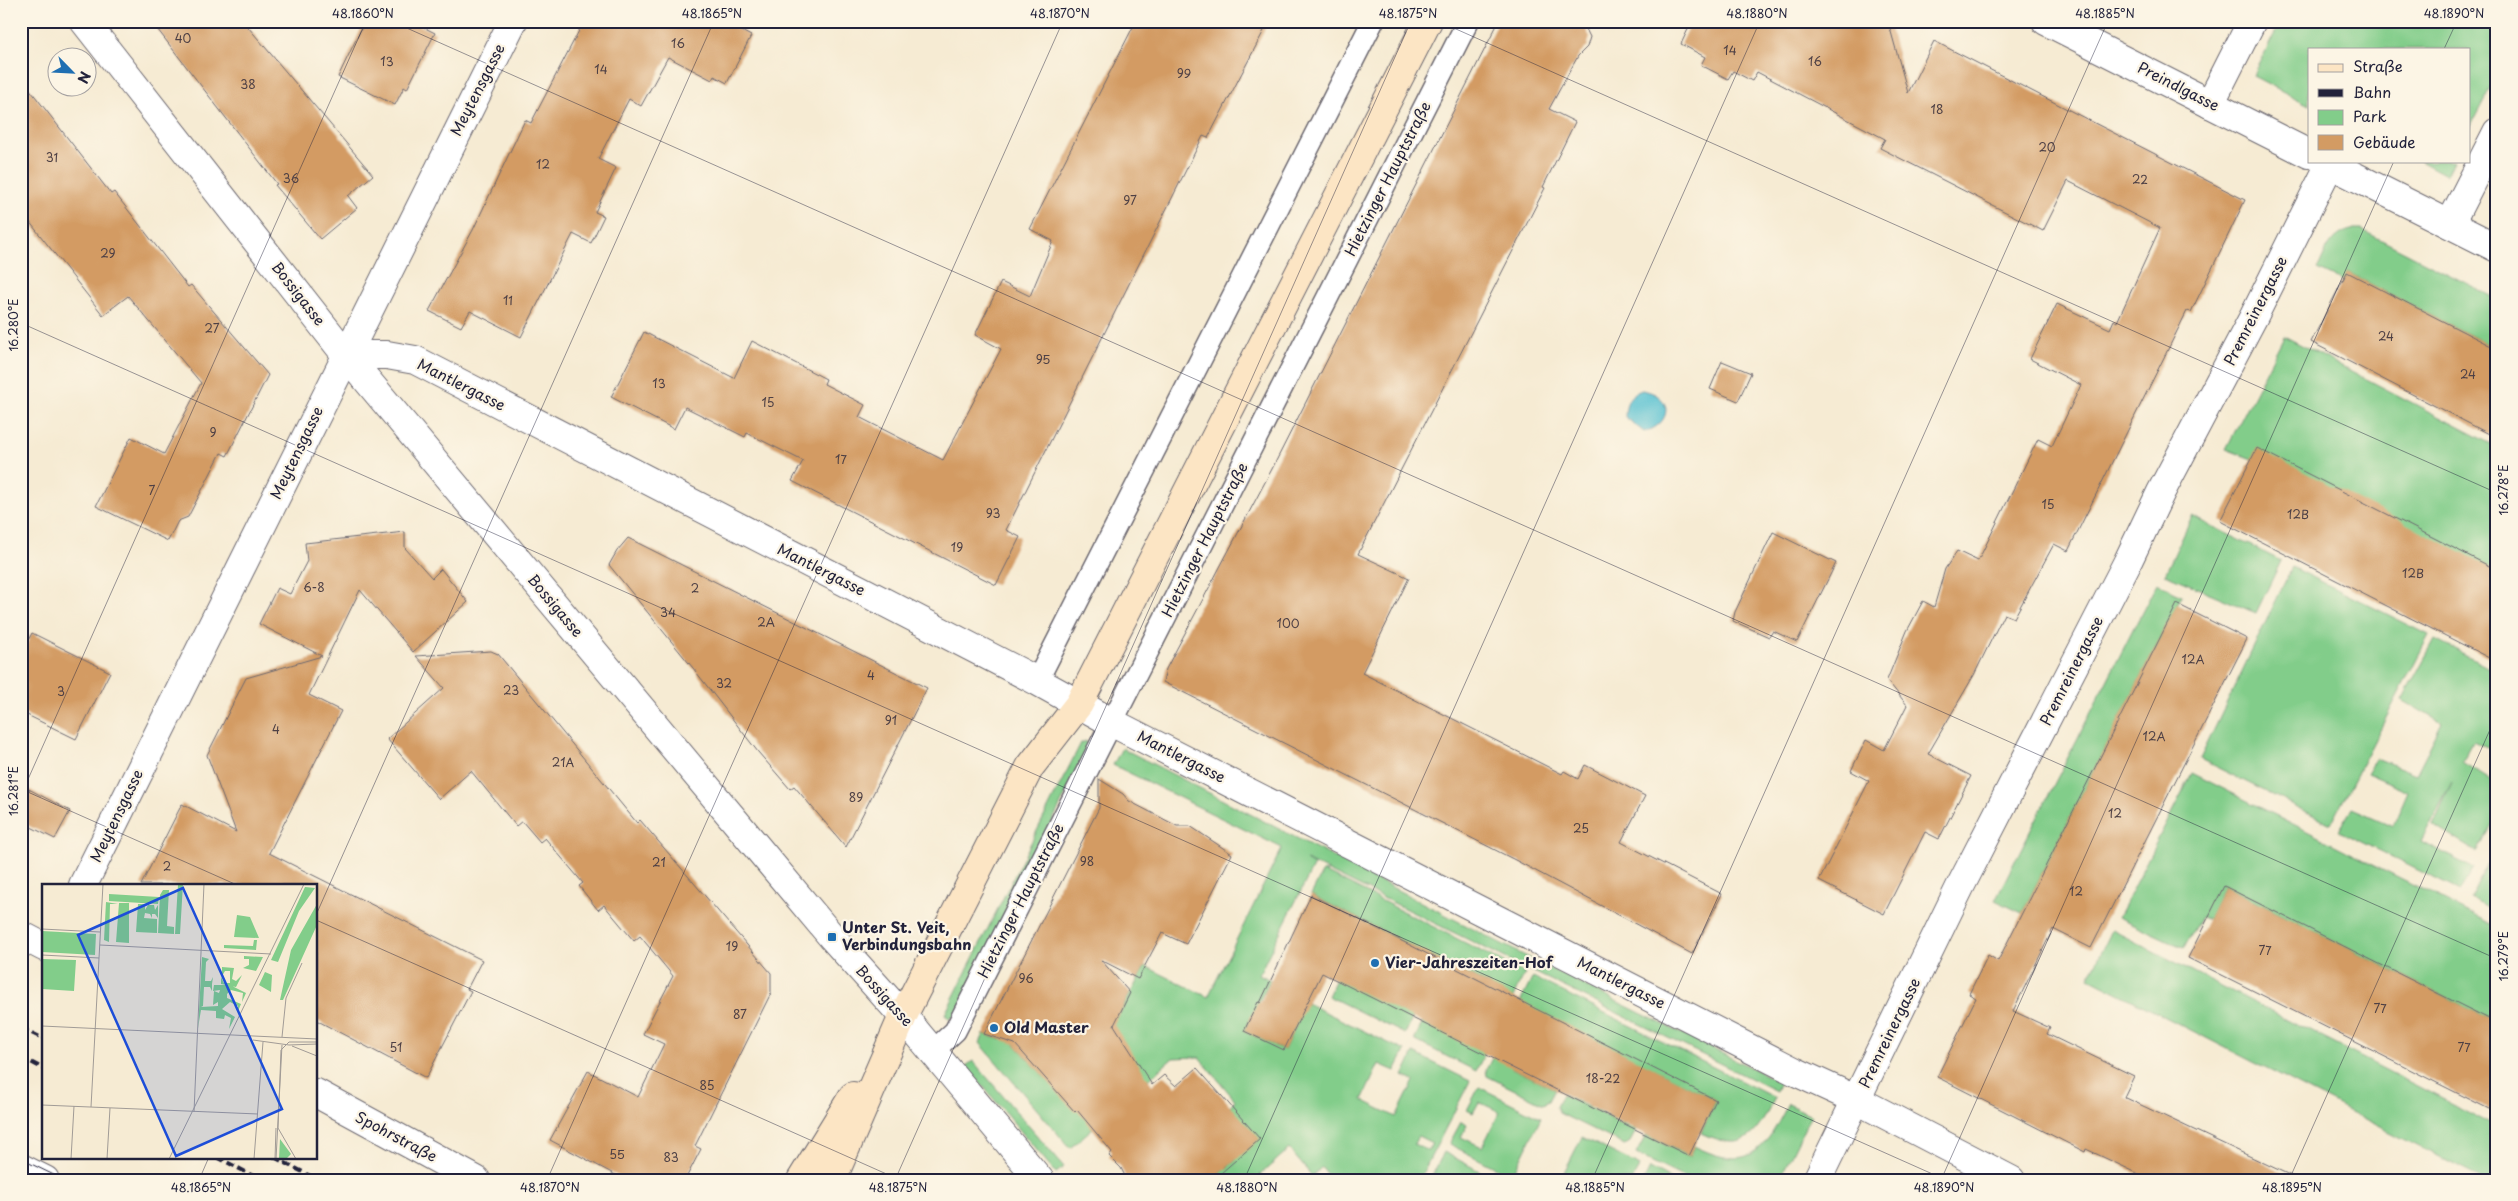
<svg xmlns="http://www.w3.org/2000/svg" width="2518" height="1201" font-family="'Playpen Sans',sans-serif">
<rect width="100%" height="100%" fill="#fcf5e5"/>
<filter id="ink" filterUnits="userSpaceOnUse"><feTurbulence type="fractalNoise" baseFrequency=".02" numOctaves="2"/><feDisplacementMap in="SourceGraphic" scale="10" xChannelSelector="R" yChannelSelector="G"/><feConvolveMatrix kernelMatrix="1 2 1 2 8 2 1 2 1" color-interpolation-filters="sRGB"/></filter>
<filter id="wash" filterUnits="userSpaceOnUse"><feTurbulence type="fractalNoise" baseFrequency=".0096" numOctaves="4" result="noise"/><feDisplacementMap in="SourceGraphic" scale="20" xChannelSelector="R" yChannelSelector="G"/><feGaussianBlur stdDeviation="1.12" result="paint"/><feColorMatrix in="noise" values="0 0 0 0 0 0 0 0 0 0 0 0 0 0 0 0 0 1.4 0 .05"/><feComposite in="paint" operator="in"/></filter>
<g filter="url(#wash)">
<rect width="100%" height="100%" fill="#f6ebd3"/>
<g fill="#82cd8a" stroke="#527862" fill-rule="evenodd">
<path d="M 2281,21 L 2497,21 L 2497,75 L 2469,129 L 2469,49 L 2309,49 L 2309,105 L 2253,76 Z"/>
<path d="M 2420,161 L 2453,161 L 2446,175 Z"/>
<path d="M 2351,230 L 2362,230 L 2497,299 L 2497,349 L 2347,272 L 2343,281 L 2318,269 C 2326,251 2331,235 2351,230 Z"/>
<path d="M 2284,336 L 2497,447 L 2497,570 L 2252,459 L 2226,449 Z"/>
<path d="M 2192,516 L 2281,561 L 2256,613 L 2165,574 Z"/>
<path d="M 2292,567 L 2429,635 L 2331,824 L 2200,759 Z"/>
<path d="M 2157,583 L 2182,595 L 2022,913 L 1995,900 Z"/>
<path d="M 2435,639 L 2497,671 L 2497,752 L 2473,741 L 2462,762 L 2497,784 L 2497,817 L 2477,852 L 2433,825 L 2452,782 L 2421,841 L 2474,869 L 2460,891 L 2339,831 L 2352,808 L 2393,826 L 2408,791 L 2367,773 L 2376,758 L 2416,774 L 2442,723 L 2402,700 Z"/>
<path d="M 1086,741 L 1089,748 L 955,1016 L 949,1019 L 945,1014 L 1081,743 Z"/>
<path d="M 1122,748 L 1537,962 L 1780,1082 L 1776,1091 L 1306,860 L 1314,865 L 1259,974 L 1270,980 L 1244,1031 L 1284,1050 L 1298,1021 L 1271,1008 L 1280,990 L 1405,1051 L 1395,1071 L 1379,1064 L 1362,1100 L 1396,1117 L 1414,1081 L 1403,1076 L 1414,1053 L 1470,1081 L 1419,1180 L 1332,1180 L 1322,1167 L 1312,1176 L 1289,1149 L 1260,1175 L 1264,1180 L 1213,1180 L 1236,1160 L 1230,1106 L 1235,1100 L 1199,1057 L 1173,1058 L 1070,1148 L 980,1043 L 984,1034 L 1002,1040 L 1005,1033 L 1075,1111 L 1104,1033 L 1119,1015 L 1145,966 L 1208,997 L 1282,848 L 1113,765 ZM 1418,1136 L 1432,1143 L 1428,1151 L 1414,1144 Z"/>
<path d="M 2192,773 L 2497,927 L 2497,1023 L 2224,886 L 2208,919 L 2201,917 L 2184,948 L 2118,917 Z"/>
<path d="M 2497,846 L 2497,912 L 2470,899 Z"/>
<path d="M 1323,871 L 1525,973 L 1476,1071 L 1414,1040 L 1423,1022 L 1463,1042 L 1491,986 L 1311,895 Z"/>
<path d="M 2112,930 L 2497,1127 L 2497,1180 L 2484,1180 L 2089,978 Z"/>
<path d="M 1533,977 L 1775,1098 C 1755,1137 1746,1154 1701,1133 L 1716,1100 L 1539,1012 L 1512,1068 L 1555,1089 L 1549,1101 L 1543,1104 L 1487,1076 L 1486,1070 Z"/>
<path d="M 1336,979 L 1413,1017 L 1405,1034 L 1328,996 Z"/>
<path d="M 973,1061 L 1064,1167 L 1056,1173 L 966,1066 Z"/>
<path d="M 1479,1087 L 1541,1118 L 1512,1176 L 1449,1144 L 1461,1122 L 1467,1125 L 1461,1137 L 1482,1147 L 1500,1112 L 1479,1102 L 1473,1113 L 1467,1110 Z"/>
<path d="M 1562,1094 L 1636,1131 L 1630,1142 L 1625,1145 L 1559,1113 L 1556,1107 Z"/>
<path d="M 1788,1104 L 1811,1115 L 1779,1180 L 1689,1180 L 1636,1154 L 1646,1135 L 1689,1156 L 1694,1146 C 1749,1173 1764,1152 1788,1104 Z"/>
<path d="M 1582,1137 L 1640,1166 L 1632,1180 L 1560,1180 Z"/>
<path d="M 1444,1152 L 1496,1180 L 1430,1180 Z"/>
<path d="M 1650,1168 L 1672,1180 L 1644,1180 Z"/>
</g>
<path fill="#56c1d2" stroke="#3c7286" d="M 1642,390 C 1674,395 1673,424 1644,432 L 1625,417 C 1626,402 1628,395 1642,390 Z"/>
<g id="blocks">
<g fill="#d39b63">
<path d="M 151,21 L 243,21 L 373,175 L 348,196 L 357,208 L 320,239 L 275,185 L 277,184 Z"/>
<path d="M 365,21 L 411,21 L 435,33 L 407,89 L 404,87 L 395,105 L 338,77 Z"/>
<path d="M 584,21 L 723,21 L 751,36 L 727,83 L 714,76 L 712,80 L 668,57 L 641,106 L 629,99 L 598,159 L 616,168 L 595,212 L 604,216 L 591,243 L 573,234 L 521,337 L 470,311 L 461,327 L 429,311 L 473,230 L 525,120 L 531,123 Z"/>
<path d="M 1136,21 L 1269,21 L 1208,138 L 1203,136 L 1006,530 L 1020,537 L 996,585 L 792,481 L 803,461 L 747,433 L 745,437 L 685,407 L 674,429 L 611,397 L 644,332 L 734,378 L 752,341 L 826,379 L 824,384 L 865,405 L 859,417 L 943,460 L 1001,349 L 975,335 L 1001,282 L 1030,296 L 1053,241 L 1030,229 Z"/>
<path d="M 1499,21 L 1582,21 L 1590,37 L 1587,47 L 1578,56 L 1549,109 L 1575,122 L 1543,187 L 1545,188 L 1358,554 L 1409,578 L 1362,673 L 1562,774 L 1564,771 L 1578,779 L 1585,765 L 1645,796 L 1621,842 L 1722,894 L 1692,954 L 1517,861 L 1163,682 L 1166,669 L 1272,469 Z"/>
<path d="M 1692,21 L 1888,21 L 1908,93 L 1934,41 L 2245,200 L 2191,312 L 2187,311 L 2068,551 L 2054,544 L 2014,618 L 2004,614 L 1974,675 L 1928,754 L 1971,776 L 1939,839 L 1925,832 L 1884,914 L 1819,881 L 1869,781 L 1851,771 L 1866,740 L 1884,750 L 1907,705 L 1887,680 L 1907,631 L 1923,601 L 1934,607 L 1945,569 L 1957,551 L 1978,561 L 2038,439 L 2052,446 L 2081,385 L 2030,359 L 2057,304 L 2110,329 L 2114,320 L 2117,322 L 2160,228 L 2068,181 L 2043,231 L 1880,148 L 1885,139 L 1757,72 L 1752,81 L 1733,71 L 1728,79 L 1701,65 L 1705,57 L 1681,44 Z"/>
<path d="M 21,78 L 111,194 L 114,192 L 188,287 L 191,285 L 268,375 L 227,456 L 221,453 L 188,517 L 178,521 L 168,541 L 96,506 L 131,437 L 164,454 L 201,383 L 128,296 L 103,315 L 21,211 Z"/>
<path d="M 2347,272 L 2497,349 L 2497,438 L 2311,342 Z"/>
<path d="M 1722,361 L 1751,373 L 1738,401 L 1710,389 Z"/>
<path d="M 2257,448 L 2497,570 L 2497,662 L 2220,521 Z"/>
<path d="M 405,532 L 405,548 L 432,578 L 441,569 L 468,602 L 413,652 L 360,590 L 309,695 L 341,711 L 269,853 L 482,960 L 467,989 L 471,991 L 426,1078 L 316,1020 L 316,885 L 141,885 L 182,804 L 236,832 L 207,755 L 246,678 L 322,656 L 259,624 L 277,588 L 290,594 L 307,561 L 305,543 Z"/>
<path d="M 1773,532 L 1836,563 L 1797,642 L 1773,631 L 1769,637 L 1733,621 L 1735,612 Z"/>
<path d="M 628,538 L 927,688 L 846,847 L 794,786 L 790,789 L 758,752 L 693,668 L 609,565 L 617,551 Z"/>
<path d="M 2177,604 L 2247,639 L 2091,948 L 2053,929 L 2013,1011 L 2050,1028 L 2047,1034 L 2134,1076 L 2124,1097 L 2300,1180 L 2152,1180 L 2086,1149 L 2085,1152 L 1937,1077 L 1976,998 L 1969,994 L 1988,955 L 1998,961 Z"/>
<path d="M 32,633 L 110,672 L 76,739 L 21,712 L 21,654 Z"/>
<path d="M 491,651 L 498,654 L 637,823 L 640,820 L 771,973 L 771,993 L 695,1146 L 701,1149 L 685,1180 L 625,1180 L 550,1140 L 588,1071 L 638,1097 L 664,1044 L 643,1034 L 673,976 L 640,936 L 634,941 L 604,905 L 598,910 L 579,886 L 583,883 L 545,838 L 540,842 L 522,821 L 516,826 L 471,771 L 439,799 L 387,739 L 444,688 L 416,656 Z"/>
<path d="M 1099,779 L 1123,794 L 1129,801 L 1177,826 L 1190,826 L 1232,854 L 1186,944 L 1162,933 L 1138,979 L 1101,960 L 1130,993 L 1114,1025 L 1152,1085 L 1164,1075 L 1176,1086 L 1197,1068 L 1260,1139 L 1213,1180 L 1127,1180 L 1121,1168 L 1109,1156 L 1112,1152 L 1077,1110 L 1075,1112 L 1015,1044 L 984,1034 L 1099,808 Z"/>
<path d="M 21,785 L 70,811 L 55,839 L 21,822 Z"/>
<path d="M 2224,886 L 2497,1023 L 2497,1113 L 2188,958 Z"/>
<path d="M 1311,895 L 1716,1100 L 1689,1156 L 1322,973 L 1284,1050 L 1244,1031 L 1258,1002 L 1260,1003 Z"/>
</g>
</g>
</g>
<g filter="url(#ink)">
<use href="#blocks" fill-opacity="0" stroke="#6c6870" stroke-width="1"/>
<g fill="none" stroke-linecap="round" stroke-linejoin="round">
<g stroke="#6c6870" stroke-width="24">
<g id="lane">
<path d="M 1037,681 L 1373,21"/>
<path d="M 932,1052 L 955,1031 L 1468,21"/>
</g>
</g>
<g stroke="#6c6870" stroke-width="30">
<g id="street">
<path d="M 84,21 L 346,355 L 832,937 L 903,1016 L 1040,1180"/>
<path d="M 2046,21 L 2309,154"/>
<path d="M 2210,104 L 2252,21"/>
<path d="M 2324,161 L 2497,248"/>
<path d="M 2450,224 L 2497,132"/>
<path d="M 346,355 L 387,355 L 415,360 L 1037,681 L 1113,723 L 1796,1072 L 1857,1100 L 2011,1180"/>
<path d="M 83,885 L 513,21"/>
<path d="M 21,935 L 44,947"/>
<path d="M 316,1093 L 476,1180"/>
<path d="M 21,1168 L 45,1180"/>
<path d="M 1817,1180 L 1961,885 L 2127,563 L 2161,492 L 2254,316 L 2330,164"/>
</g>
</g>
<g stroke="#6c6870" stroke-width="30">
<g id="secondary">
<path d="M 801,1180 L 853,1096"/>
<path d="M 832,1180 L 903,1016 L 1030,767 L 1079,704 L 1428,21"/>
</g>
</g>
<use href="#lane" stroke="#fff" stroke-width="21"/>
<use href="#street" stroke="#fff" stroke-width="28"/>
<use href="#secondary" stroke="#fce5c4" stroke-width="28"/>
<g stroke="#22223b" stroke-width="1">
<path d="M 21,1159 L 64,1180"/>
<path d="M 21,1177 L 26,1180"/>
</g>
<g stroke="#22223b" stroke-width="4" stroke-dasharray="8 4" stroke-linecap="butt">
<path d="M 21,1028 L 44,1039"/>
<path d="M 21,1057 L 44,1069"/>
<path d="M 217,1157 L 261,1180"/>
<path d="M 274,1157 L 318,1180"/>
</g>
</g>
</g>
<path fill="none" stroke="#22223b" stroke-width="1" stroke-opacity="0.45" d="M 391,21 L 2497,959M 1438,21 L 2497,493M 2484,21 L 2497,27M 2444,49 L 2457,21M 21,323 L 1946,1180M 21,789 L 237,885M 21,795 L 366,21M 316,915 L 714,21M 316,920 L 900,1180M 199,1180 L 209,1157M 547,1180 L 1063,21M 895,1180 L 1411,21M 1244,1180 L 1760,21M 1592,1180 L 2108,21M 1941,1180 L 2394,161M 2289,1180 L 2497,714"/>
<g fill="#1f6fb2" stroke="#fcf5e5" stroke-width="2">
<rect x="827" y="932" width="10" height="10" rx="2.5"/>
<circle cx="1375" cy="963" r="5"/>
<circle cx="994" cy="1028" r="5"/>
</g>
<g text-anchor="middle" stroke-width="4.5" stroke-linejoin="round" paint-order="stroke">
<g font-size="12" fill="#4e4045">
<text x="183" y="43">40</text>
<text x="678" y="48">16</text>
<text x="1730" y="55">14</text>
<text x="387" y="66">13</text>
<text x="1815" y="66">16</text>
<text x="601" y="74">14</text>
<text x="1184" y="78">99</text>
<text x="248" y="89">38</text>
<text x="1937" y="114">18</text>
<text x="2047" y="152">20</text>
<text x="52" y="162">31</text>
<text x="543" y="169">12</text>
<text x="291" y="183">36</text>
<text x="2140" y="184">22</text>
<text x="1130" y="205">97</text>
<text x="108" y="258">29</text>
<text x="508" y="305">11</text>
<text x="212" y="333">27</text>
<text x="2386" y="341">24</text>
<text x="1043" y="364">95</text>
<text x="2468" y="379">24</text>
<text x="659" y="388">13</text>
<text x="768" y="407">15</text>
<text x="213" y="437">9</text>
<text x="841" y="464">17</text>
<text x="152" y="495">7</text>
<text x="2048" y="509">15</text>
<text x="993" y="518">93</text>
<text x="2298" y="519">12B</text>
<text x="957" y="552">19</text>
<text x="2413" y="578">12B</text>
<text x="314" y="592">6-8</text>
<text x="695" y="593">2</text>
<text x="668" y="617">34</text>
<text x="766" y="627">2A</text>
<text x="1288" y="628">100</text>
<text x="2193" y="664">12A</text>
<text x="871" y="680">4</text>
<text x="724" y="688">32</text>
<text x="511" y="695">23</text>
<text x="61" y="696">3</text>
<text x="891" y="725">91</text>
<text x="276" y="734">4</text>
<text x="2154" y="741">12A</text>
<text x="563" y="767">21A</text>
<text x="856" y="802">89</text>
<text x="2115" y="818">12</text>
<text x="1581" y="833">25</text>
<text x="1087" y="866">98</text>
<text x="659" y="867">21</text>
<text x="167" y="871">2</text>
<text x="2076" y="896">12</text>
<text x="732" y="951">19</text>
<text x="2265" y="955">77</text>
<text x="1026" y="983">96</text>
<text x="2380" y="1013">77</text>
<text x="740" y="1019">87</text>
<text x="396" y="1052">51</text>
<text x="2464" y="1052">77</text>
<text x="1603" y="1083">18-22</text>
<text x="707" y="1090">85</text>
<text x="617" y="1159">55</text>
<text x="671" y="1162">83</text>
</g>
<g font-size="15" fill="#22223b" stroke="#fcf5e5">
<text transform="translate(2178 87) rotate(27)" y="5">Preindlgasse</text>
<text transform="translate(478 90) rotate(-63)" y="5">Meytensgasse</text>
<text transform="translate(1388 179) rotate(-63)" y="5">Hietzinger Hauptstraße</text>
<text transform="translate(298 294) rotate(52)" y="5">Bossigasse</text>
<text transform="translate(2256 311) rotate(-63)" y="5">Premreinergasse</text>
<text transform="translate(461 385) rotate(27)" y="5">Mantlergasse</text>
<text transform="translate(297 453) rotate(-64)" y="5">Meytensgasse</text>
<text transform="translate(1205 540) rotate(-63)" y="5">Hietzinger Hauptstraße</text>
<text transform="translate(821 570) rotate(27)" y="5">Mantlergasse</text>
<text transform="translate(555 606) rotate(50)" y="5">Bossigasse</text>
<text transform="translate(2072 671) rotate(-63)" y="5">Premreinergasse</text>
<text transform="translate(1181 757) rotate(27)" y="5">Mantlergasse</text>
<text transform="translate(117 816) rotate(-64)" y="5">Meytensgasse</text>
<text transform="translate(1021 901) rotate(-63)" y="5">Hietzinger Hauptstraße</text>
<text transform="translate(1621 983) rotate(27)" y="5">Mantlergasse</text>
<text transform="translate(884 996) rotate(48)" y="5">Bossigasse</text>
<text transform="translate(1890 1033) rotate(-64)" y="5">Premreinergasse</text>
<text transform="translate(396 1137) rotate(28)" y="5">Spohrstraße</text>
</g>
<g font-size="15" font-weight="bold" fill="#22223b" stroke="#fcf5e5" text-anchor="start">
<text x="842" y="933">Unter St. Veit,<tspan x="842" dy="17">Verbindungsbahn</tspan></text>
<text x="1385" y="968">Vier-Jahreszeiten-Hof</text>
<text x="1004" y="1033">Old Master</text>
</g>
</g>
<g transform="translate(42 884)">
<rect width="275" height="275" fill="#f6ebd3"/>
<path d="M 136,0 L 141,0 L 138,50 L 133,50 ZM 263,3 L 273,4 L 257,27 L 236,78 L 229,76 ZM 121,6 L 127,6 L 125,42 L 132,43 L 132,50 L 116,49 L 118,11 ZM 67,10 L 117,13 L 116,20 L 67,17 ZM 64,18 L 76,20 L 68,20 L 67,58 L 62,56 ZM 77,19 L 87,19 L 87,59 L 74,58 ZM 96,20 L 103,20 L 103,26 L 106,21 L 112,21 L 113,26 L 116,21 L 116,34 L 113,30 L 110,30 L 110,34 L 108,30 L 103,29 L 102,34 L 115,35 L 115,49 L 94,48 ZM 275,20 L 275,41 L 241,116 L 238,116 L 249,66 ZM 195,31 L 208,33 L 217,54 L 192,53 ZM 0,47 L 54,50 L 53,71 L 0,68 ZM 212,56 L 215,56 L 214,66 L 182,64 L 182,61 L 211,62 ZM 202,72 L 221,73 L 214,87 L 201,84 L 207,81 L 207,75 L 202,75 ZM 160,73 L 167,75 L 164,78 L 163,97 L 169,97 L 171,93 L 170,100 L 160,100 L 170,100 L 170,107 L 168,103 L 162,103 L 161,122 L 159,123 L 176,122 L 176,118 L 171,121 L 172,107 L 177,109 L 178,106 L 171,107 L 172,101 L 188,101 L 204,109 L 200,118 L 201,109 L 189,106 L 185,110 L 185,114 L 199,120 L 196,127 L 196,122 L 188,118 L 180,125 L 193,133 L 187,145 L 189,134 L 183,131 L 182,135 L 174,134 L 174,127 L 159,126 L 156,144 ZM 0,75 L 34,76 L 32,107 L 0,105 ZM 180,83 L 192,84 L 190,95 L 194,97 L 200,91 L 194,103 L 179,100 L 179,93 L 182,99 L 188,99 L 188,87 L 183,87 L 180,92 ZM 223,88 L 230,91 L 229,108 L 217,101 ZM 238,255 L 249,270 L 244,275 L 237,275 Z" fill="#82cd8a"/>
<path fill="none" stroke="#a19b96" stroke-width="1" d="M 0,45 L 58,48M 58,61 L 229,70M 0,71 L 57,74M 0,142 L 275,155M 240,153 L 244,114 L 260,79M 211,156 L 247,161 L 275,160M 250,162 L 275,172M 0,221 L 216,230M 49,223 L 61,0M 152,228 L 162,0M 29,275 L 32,222M 65,275 L 68,224M 127,275 L 262,0M 212,275 L 221,158M 233,275 L 234,244M 234,275 L 240,161M 254,275 L 236,244 L 239,166 L 247,158 L 275,158"/>
<path fill="#1d4ed8" fill-opacity="0.15" stroke="#1d4ed8" stroke-width="2.5" d="M 141,4 L 240,225 L 134,272 L 36,51 Z"/>
<rect width="275" height="275" fill="none" stroke="#22223b" stroke-width="2.5"/>
</g>
<rect width="2518" height="1201" fill="none" stroke="#fcf5e5" stroke-width="55"/>
<rect x="2308" y="48" width="162" height="115" fill="#fcf5e5" stroke="#a5a1a1"/>
<rect x="2318" y="64" width="25" height="8" fill="#fce5c4" stroke="#a5a1a1"/>
<text x="2353" y="72" font-size="15" fill="#22223b">Straße</text>
<rect x="2318" y="89" width="25" height="8" fill="#22223b" stroke="#a5a1a1"/>
<text x="2353" y="98" font-size="15" fill="#22223b">Bahn</text>
<rect x="2318" y="110" width="25" height="15" fill="#82cd8a" stroke="#a5a1a1"/>
<text x="2353" y="122" font-size="15" fill="#22223b">Park</text>
<rect x="2318" y="135" width="25" height="15" fill="#d39b63" stroke="#a5a1a1"/>
<text x="2353" y="148" font-size="15" fill="#22223b">Gebäude</text>
<g transform="translate(72 72) rotate(114)"><circle r="24" fill="#fcf5e5" stroke="#a5a1a1"/>
<path d="M0-4L9 19L0 12L-9 19Z" fill="#1f6fb2"/>
<text y="-8" font-size="14" font-weight="bold" text-anchor="middle" fill="#22223b">N</text>
</g>
<rect x="28" y="28" width="2462" height="1146" fill="none" stroke="#22223b" stroke-width="2"/>
<g font-size="12" text-anchor="middle" fill="#22223b">
<text x="363" y="18">48.1860°N</text>
<text x="712" y="18">48.1865°N</text>
<text x="1060" y="18">48.1870°N</text>
<text x="1408" y="18">48.1875°N</text>
<text x="1757" y="18">48.1880°N</text>
<text x="2105" y="18">48.1885°N</text>
<text x="2454" y="18">48.1890°N</text>
<text transform="translate(14 325) rotate(-90)" y="4">16.280°E</text>
<text transform="translate(2504 490) rotate(-90)" y="4">16.278°E</text>
<text transform="translate(14 791) rotate(-90)" y="4">16.281°E</text>
<text transform="translate(2504 956) rotate(-90)" y="4">16.279°E</text>
<text x="201" y="1192">48.1865°N</text>
<text x="550" y="1192">48.1870°N</text>
<text x="898" y="1192">48.1875°N</text>
<text x="1247" y="1192">48.1880°N</text>
<text x="1595" y="1192">48.1885°N</text>
<text x="1944" y="1192">48.1890°N</text>
<text x="2292" y="1192">48.1895°N</text>
</g>
</svg>
